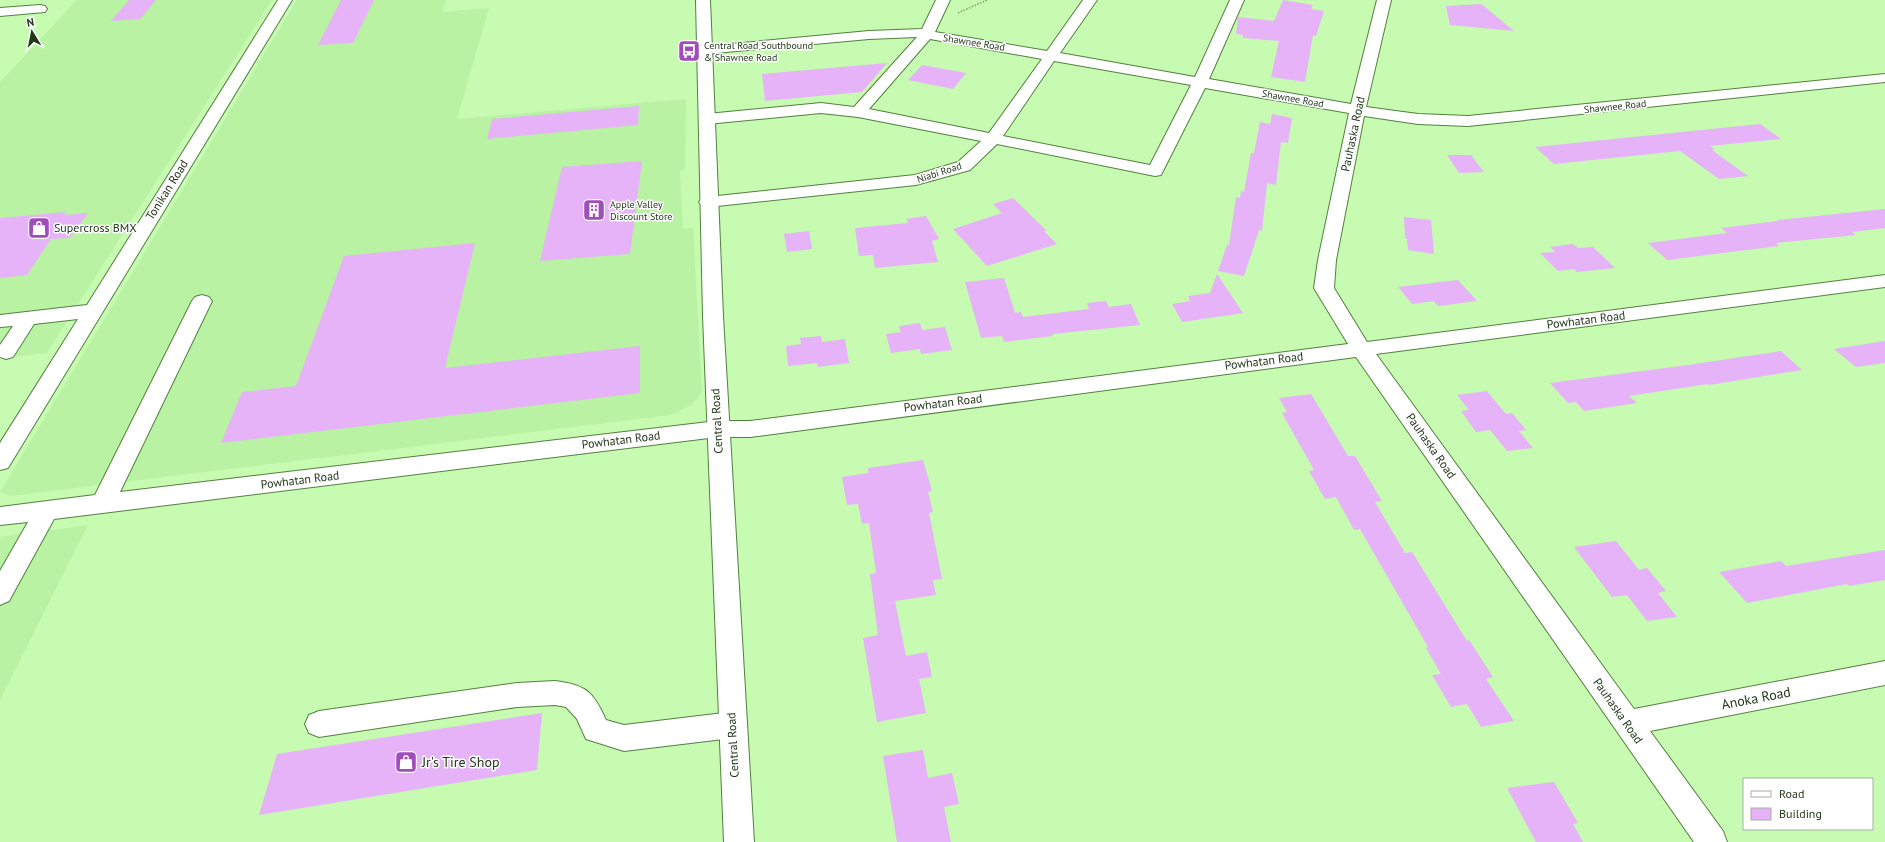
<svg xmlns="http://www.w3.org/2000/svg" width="1885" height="842" font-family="'PT Sans',sans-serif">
<rect width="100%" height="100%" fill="#c7fbb2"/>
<g fill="#b9f2a3">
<path d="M 77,0 L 272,0 L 47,353 L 0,358 L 0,82 Z"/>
<path d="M 297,0 L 446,0 L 442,12 L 489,8 L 457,119 L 686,99 L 685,168 L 680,171 L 683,229 L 693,228 L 702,391 L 692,405 L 671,415 L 10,496 L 0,492 Z"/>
<path d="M 88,525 L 0,700 L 0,537 Z"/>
</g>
<g fill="#e6b2f8">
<path d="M 129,0 L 156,0 L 140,19 L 111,21 Z"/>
<path d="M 341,0 L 374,0 L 353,43 L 318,45 Z"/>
<path d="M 1283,0 L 1313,5 L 1311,9 L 1324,11 L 1316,36 L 1313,35 L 1305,82 L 1271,77 L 1279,41 L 1243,38 L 1243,35 L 1236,34 L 1238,17 L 1274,21 Z"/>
<path d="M 1481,4 L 1485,7 L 1514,31 L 1450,25 L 1446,6 Z"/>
<path d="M 887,63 L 862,92 L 765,101 L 762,74 Z"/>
<path d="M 922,65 L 966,73 L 953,89 L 908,80 Z"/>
<path d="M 639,106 L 638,125 L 487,139 L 492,119 Z"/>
<path d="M 1272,114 L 1292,118 L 1288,143 L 1281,142 L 1276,185 L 1267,183 L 1262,231 L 1259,230 L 1244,276 L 1218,271 L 1227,245 L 1229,245 L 1236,197 L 1240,198 L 1241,191 L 1244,192 L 1251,153 L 1254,153 L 1260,122 L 1270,124 Z"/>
<path d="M 1760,124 L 1781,139 L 1710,146 L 1715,149 L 1712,150 L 1748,176 L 1719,179 L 1680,151 L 1554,164 L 1535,147 Z"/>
<path d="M 1447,155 L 1471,155 L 1484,172 L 1459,173 Z"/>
<path d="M 642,161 L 630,254 L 540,261 L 562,167 Z"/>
<path d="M 1013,198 L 1047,231 L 1044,231 L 1057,244 L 987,266 L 953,229 L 1002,213 L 993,204 Z"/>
<path d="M 1885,209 L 1885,228 L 1852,232 L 1856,235 L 1776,243 L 1779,246 L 1667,260 L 1648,243 L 1727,233 L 1721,228 L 1778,221 L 1777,220 Z"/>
<path d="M 66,212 L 65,215 L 88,213 L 70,238 L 51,239 L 27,275 L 0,278 L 0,218 Z"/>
<path d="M 926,216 L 939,239 L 932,241 L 938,262 L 875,268 L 873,255 L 859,256 L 855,228 L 908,223 L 906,219 Z"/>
<path d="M 1404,217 L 1431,220 L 1434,254 L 1408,250 L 1407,239 L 1405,238 Z"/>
<path d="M 809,231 L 812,249 L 787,252 L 784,234 Z"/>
<path d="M 475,243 L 445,368 L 640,346 L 640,393 L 221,443 L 242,392 L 296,386 L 344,256 Z"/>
<path d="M 1573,244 L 1578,248 L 1593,247 L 1615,268 L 1577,272 L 1574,269 L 1558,271 L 1540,253 L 1555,252 L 1550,247 Z"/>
<path d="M 1217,274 L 1243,313 L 1182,322 L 1172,304 L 1190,301 L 1188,296 L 1210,293 Z"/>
<path d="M 1004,278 L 1015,313 L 1021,312 L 1023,317 L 1089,309 L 1087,303 L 1106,301 L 1109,307 L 1131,304 L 1140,325 L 1052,334 L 1053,336 L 1004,342 L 1002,336 L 981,338 L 965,282 Z"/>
<path d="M 1458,280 L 1477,301 L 1438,306 L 1434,301 L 1412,304 L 1398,287 Z"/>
<path d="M 920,323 L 922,330 L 945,327 L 952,350 L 921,354 L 920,349 L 891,353 L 886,334 L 901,332 L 899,326 Z"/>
<path d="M 821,336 L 822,342 L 845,339 L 849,363 L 818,367 L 817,363 L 788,366 L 786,346 L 801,344 L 800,338 Z"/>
<path d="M 1885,341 L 1885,363 L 1856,367 L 1834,349 Z"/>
<path d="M 1781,351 L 1802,370 L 1709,385 L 1708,384 L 1629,396 L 1637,403 L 1584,411 L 1576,402 L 1568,403 L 1550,383 L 1688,365 Z"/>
<path d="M 1487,391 L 1506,414 L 1512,413 L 1526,430 L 1519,431 L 1533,448 L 1507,451 L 1490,430 L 1476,432 L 1461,411 L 1469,410 L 1457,395 Z"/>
<path d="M 1311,394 L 1348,456 L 1355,456 L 1382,501 L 1375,502 L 1405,553 L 1412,552 L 1467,641 L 1469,640 L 1493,677 L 1486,679 L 1514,721 L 1481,727 L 1467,704 L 1451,707 L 1432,675 L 1441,674 L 1426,648 L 1428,647 L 1360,529 L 1354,530 L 1336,497 L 1325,499 L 1309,471 L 1314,470 L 1282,413 L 1287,412 L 1279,398 Z"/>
<path d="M 923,460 L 932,491 L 928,492 L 933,512 L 929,513 L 942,579 L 933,580 L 936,595 L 895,601 L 906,656 L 927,652 L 932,677 L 919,679 L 926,713 L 877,722 L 863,638 L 878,635 L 870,574 L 876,573 L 869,523 L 862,524 L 858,504 L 847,505 L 842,477 L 868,473 L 868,468 Z"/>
<path d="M 1616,541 L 1639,570 L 1647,568 L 1666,591 L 1658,593 L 1677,617 L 1647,621 L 1627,595 L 1612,597 L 1574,547 Z"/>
<path d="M 1885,550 L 1885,580 L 1849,586 L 1847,584 L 1747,603 L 1719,572 L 1781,561 L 1786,566 Z"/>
<path d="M 542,713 L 537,770 L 259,815 L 277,754 Z"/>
<path d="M 923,750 L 928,778 L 952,773 L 959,804 L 944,807 L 951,842 L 897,842 L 883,756 Z"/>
<path d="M 1554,782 L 1578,823 L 1573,824 L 1583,842 L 1536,842 L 1507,788 Z"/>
</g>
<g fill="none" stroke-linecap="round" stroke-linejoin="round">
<g stroke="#52813e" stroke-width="2">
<g id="minor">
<path d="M 278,0 L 292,0 L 8,468 L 0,470 L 0,443 L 78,319 L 34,324 L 13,357 L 6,359 L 0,357 L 0,345 L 13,326 L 0,327 L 0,315 L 87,305 Z"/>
<path d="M 936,0 L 950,0 L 935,32 L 1047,51 L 1083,0 L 1097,0 L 1060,53 L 1195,77 L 1230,0 L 1244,0 L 1209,79 L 1351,104 L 1377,0 L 1391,0 L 1366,107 L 1418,114 L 1468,116 L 1885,74 L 1885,82 L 1468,126 L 1418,124 L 1364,116 L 1336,260 L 1334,288 L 1367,342 L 1885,275 L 1885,287 L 1376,354 L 1634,709 L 1885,661 L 1885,685 L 1650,731 L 1723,831 L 1727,842 L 1694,842 L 1356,357 L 750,437 L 717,437 L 54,519 L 9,601 L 0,605 L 0,571 L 28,522 L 0,525 L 0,507 L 95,495 L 192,301 L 195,297 L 202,295 L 209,297 L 212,301 L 120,492 L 717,421 L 750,421 L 1348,344 L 1314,288 L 1318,260 L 1349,113 L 1205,88 L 1163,171 L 1161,175 L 1155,176 L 997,144 L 970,170 L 916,185 L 708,207 L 702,206 L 699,202 L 702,198 L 708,197 L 915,175 L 958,162 L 981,141 L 858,117 L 821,113 L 707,124 L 701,122 L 699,119 L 701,116 L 707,114 L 821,103 L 854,107 L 917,37 L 869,39 L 704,54 L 699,53 L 697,50 L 699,47 L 869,31 L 922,29 ZM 930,39 L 1042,59 L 989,133 L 869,109 ZM 1054,61 L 1191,85 L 1150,165 L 1003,136 Z"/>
<path d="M 40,5 L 45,6 L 47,9 L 45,12 L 0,16 L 0,8 Z"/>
<path d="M 555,681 C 586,685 593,691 606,720 L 624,725 L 732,712 L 742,716 L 746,725 L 742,734 L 732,738 L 624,751 L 586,739 L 577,719 L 566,707 L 555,705 L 517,707 L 319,737 L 309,733 L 305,724 L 309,715 L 319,711 L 517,683 Z"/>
</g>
</g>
<g stroke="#52813e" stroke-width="2">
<path id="major" d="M 696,0 L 710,0 L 723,316 L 754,842 L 724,842 L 703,316 Z"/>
</g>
<path stroke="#7a9f6b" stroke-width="1.5" stroke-dasharray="1.5 1.5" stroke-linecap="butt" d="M 958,13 L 987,0"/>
<use href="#minor" fill="#fff" fill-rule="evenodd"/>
<use href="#major" fill="#fff" fill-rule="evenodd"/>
</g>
<defs>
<g id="bus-square" transform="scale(1.15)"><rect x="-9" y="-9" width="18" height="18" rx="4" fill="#a04cbb" stroke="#fff"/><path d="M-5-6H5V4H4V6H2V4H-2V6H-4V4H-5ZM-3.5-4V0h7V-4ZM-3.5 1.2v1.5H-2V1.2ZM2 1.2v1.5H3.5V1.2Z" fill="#fff"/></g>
<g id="building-square" transform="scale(1.15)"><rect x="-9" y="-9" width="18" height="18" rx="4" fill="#a04cbb" stroke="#fff"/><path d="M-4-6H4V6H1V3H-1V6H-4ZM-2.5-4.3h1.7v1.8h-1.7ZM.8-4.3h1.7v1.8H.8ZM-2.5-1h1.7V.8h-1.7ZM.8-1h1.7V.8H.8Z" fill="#fff"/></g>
<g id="shop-square" transform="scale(1.15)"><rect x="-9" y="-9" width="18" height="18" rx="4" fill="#a04cbb" stroke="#fff"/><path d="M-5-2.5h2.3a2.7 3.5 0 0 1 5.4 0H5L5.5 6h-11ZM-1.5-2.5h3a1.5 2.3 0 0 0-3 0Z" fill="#fff"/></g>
</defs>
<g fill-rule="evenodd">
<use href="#bus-square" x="689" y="51"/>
<use href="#building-square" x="594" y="210"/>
<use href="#shop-square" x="39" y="228"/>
<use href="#shop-square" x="406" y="762"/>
</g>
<g text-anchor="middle" stroke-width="3" stroke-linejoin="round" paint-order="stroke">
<g font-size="10" fill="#23371b" stroke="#fff">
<text transform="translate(974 42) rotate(9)" y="4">Shawnee Road</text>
<text transform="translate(1293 98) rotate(10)" y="4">Shawnee Road</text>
<text transform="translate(1615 106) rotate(-6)" y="4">Shawnee Road</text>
<text transform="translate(939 172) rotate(-18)" y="4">Niabi Road</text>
</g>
<g font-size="10" fill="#23371b" stroke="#fff" text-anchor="start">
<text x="704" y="49">Central Road Southbound<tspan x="704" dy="12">&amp; Shawnee Road</tspan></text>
<text x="610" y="208">Apple Valley<tspan x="610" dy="12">Discount Store</tspan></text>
</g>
<g font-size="12" fill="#23371b" stroke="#fff">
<text transform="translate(1353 134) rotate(-78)" y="4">Pauhaska Road</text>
<text transform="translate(167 190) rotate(-58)" y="4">Tonikan Road</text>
<text transform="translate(1586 320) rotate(-7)" y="4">Powhatan Road</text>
<text transform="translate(1264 361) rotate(-7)" y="4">Powhatan Road</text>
<text transform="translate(943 403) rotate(-7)" y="4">Powhatan Road</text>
<text transform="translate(717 421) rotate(-93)" y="4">Central Road</text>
<text transform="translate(621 440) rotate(-7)" y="4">Powhatan Road</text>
<text transform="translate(1431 446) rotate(55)" y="4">Pauhaska Road</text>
<text transform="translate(300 480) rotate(-7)" y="4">Powhatan Road</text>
<text transform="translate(1618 711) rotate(55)" y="4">Pauhaska Road</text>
<text transform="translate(733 745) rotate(-93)" y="4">Central Road</text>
</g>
<g font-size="12" fill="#23371b" stroke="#fff" text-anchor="start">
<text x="54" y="232">Supercross BMX</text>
</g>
<g font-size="14" fill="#23371b" stroke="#fff">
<text transform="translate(1756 698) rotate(-11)" y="5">Anoka Road</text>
</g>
<g font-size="14" fill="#23371b" stroke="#fff" text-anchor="start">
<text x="422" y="767">Jr's Tire Shop</text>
</g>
</g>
<rect x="1743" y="778" width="130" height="52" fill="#ffffff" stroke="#a7afa4"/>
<rect x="1751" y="791" width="20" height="6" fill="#ffffff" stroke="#a7afa4"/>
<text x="1779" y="798" font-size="12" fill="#23371b">Road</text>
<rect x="1751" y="808" width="20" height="12" fill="#e6b2f8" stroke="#a7afa4"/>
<text x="1779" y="818" font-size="12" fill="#23371b">Building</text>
<g transform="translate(32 32) rotate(350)" stroke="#ffffff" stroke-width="3" paint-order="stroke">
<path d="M0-3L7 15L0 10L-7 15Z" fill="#23371b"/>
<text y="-6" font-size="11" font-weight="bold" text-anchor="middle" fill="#23371b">N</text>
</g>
</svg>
